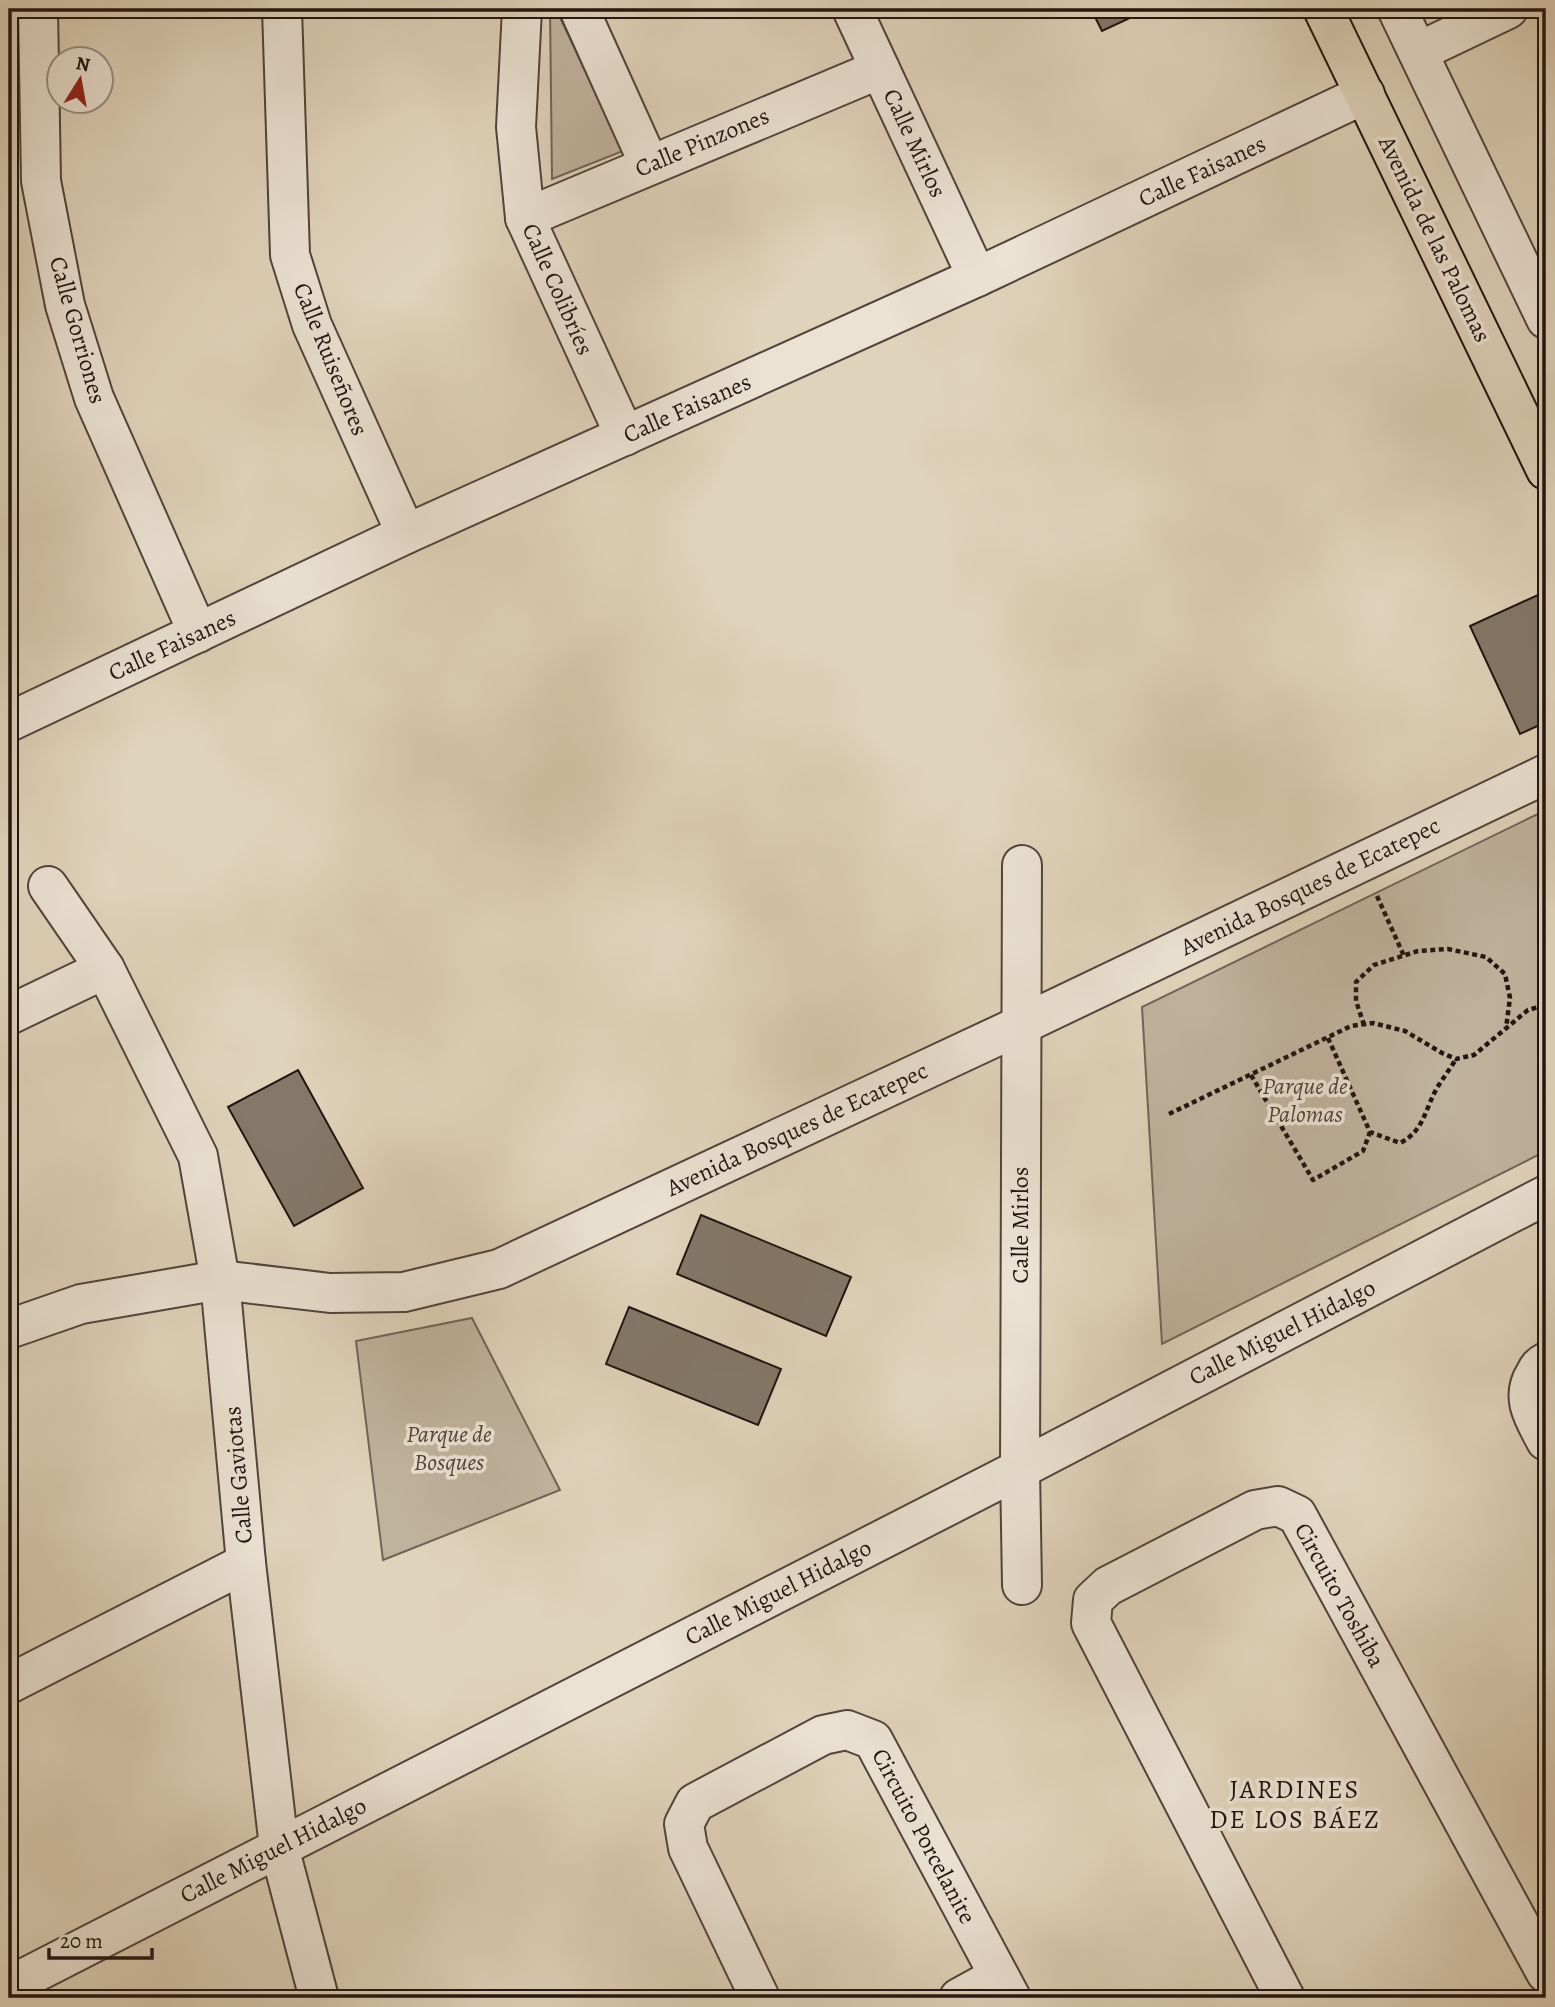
<svg xmlns="http://www.w3.org/2000/svg" width="1555" height="2007" font-family="Alegreya,serif">
<rect width="100%" height="100%" fill="#e0d3bb"/>
<filter id="stains"><feTurbulence type="fractalNoise" baseFrequency=".00286" numOctaves="4"/><feColorMatrix values="0 0 0 0 .2 0 0 0 0 .09 0 0 0 0 .02 0 0 0 .5 -.17"/></filter>
<radialGradient id="worn" r=".72"><stop offset=".6" stop-color="#630" stop-opacity="0"/><stop offset="1" stop-color="#630" stop-opacity=".3"/></radialGradient>
<g fill="#c0b39e" stroke="#706458" stroke-width="2">
<path d="M 550,9 L 556,9 L 623,151 L 552,179 Z"/>
<path d="M 1546,810 L 1546,1151 L 1162,1344 L 1142,1007 Z"/>
<path d="M 472,1318 L 560,1490 L 383,1560 L 356,1341 Z"/>
</g>
<g fill="#847869" stroke="#211511" stroke-width="2">
<path d="M 1091,9 L 1149,9 L 1102,31 Z"/>
<path d="M 1540,594 L 1546,607 L 1546,722 L 1520,734 L 1470,626 Z"/>
<path d="M 298,1070 L 363,1188 L 294,1226 L 228,1107 Z"/>
<path d="M 701,1215 L 851,1277 L 826,1336 L 677,1274 Z"/>
<path d="M 629,1307 L 781,1369 L 758,1425 L 606,1364 Z"/>
</g>
<g fill="none" stroke-linecap="round" stroke-linejoin="round">
<g stroke="#51443c" stroke-width="42">
<g id="minor">
<path d="M 38,9 L 41,181 L 65,305 L 94,398 L 198,633"/>
<path d="M 282,9 L 290,255 L 312,325 L 406,534"/>
<path d="M 522,9 L 516,127 L 525,218 L 625,436"/>
<path d="M 579,9 L 649,164"/>
<path d="M 852,9 L 977,277"/>
<path d="M 1397,9 L 1546,319"/>
<path d="M 1418,52 L 1508,9"/>
<path d="M 525,218 L 880,69"/>
<path d="M 9,722 L 406,534 L 977,277 L 1365,94"/>
<path d="M 1022,865 L 1020,1469 L 1022,1585"/>
<path d="M 48,886 L 105,969 L 198,1156 L 220,1280 L 246,1563 L 279,1847 L 319,1998"/>
<path d="M 9,1015 L 105,969"/>
<path d="M 9,1329 L 81,1304 L 220,1280 L 330,1293 L 404,1292 L 499,1269 L 1021,1025 L 1546,774"/>
<path d="M 1546,1362 C 1540,1365 1538,1368 1535,1374 C 1520,1398 1534,1418 1546,1441"/>
<path d="M 9,1684 L 246,1563"/>
<path d="M 9,1986 L 1020,1469 L 1546,1195"/>
<path d="M 760,1998 L 688,1848 L 684,1824 L 695,1803 L 823,1735 L 847,1730 L 873,1740 L 1011,1998"/>
<path d="M 959,1998 L 999,1976"/>
<path d="M 1285,1998 L 1091,1623 L 1093,1600 L 1108,1586 L 1255,1510 L 1278,1506 L 1297,1515 L 1546,1973"/>
</g>
</g>
<g stroke="#211511" stroke-width="42">
<path id="major" d="M 1323,9 L 1546,470"/>
</g>
<g stroke="#211511" stroke-width="4.5" stroke-dasharray="5 3.5" stroke-linecap="butt">
<path d="M 1377,896 L 1404,956"/>
<path d="M 1364,1025 L 1356,1001 L 1356,982 L 1374,965 L 1418,951 L 1448,949 L 1486,957 L 1505,974 L 1510,998 L 1506,1028"/>
<path d="M 1328,1038 L 1370,1132 L 1400,1143 C 1424,1131 1425,1109 1437,1088 C 1443,1078 1450,1069 1456,1059"/>
<path d="M 1251,1075 L 1313,1180 L 1363,1151 L 1370,1132"/>
<path d="M 1169,1114 L 1351,1026 L 1373,1023 L 1405,1031 L 1442,1053 L 1456,1059 L 1474,1055 L 1528,1010 L 1546,1005"/>
</g>
<use href="#minor" stroke="#ebe2d3" stroke-width="38"/>
<use href="#major" stroke="#e0d3bb" stroke-width="38"/>
</g>
<g text-anchor="middle" stroke-width="7" stroke-linejoin="round" paint-order="stroke">
<g font-size="24" fill="#211511" stroke="#ebe2d3">
<text transform="translate(702 142) rotate(-23)" y="8">Calle Pinzones</text>
<text transform="translate(915 143) rotate(65)" y="8">Calle Mirlos</text>
<text transform="translate(1202 171) rotate(-25)" y="8">Calle Faisanes</text>
<text transform="translate(1435 239) rotate(64)" y="8">Avenida de las Palomas</text>
<text transform="translate(558 289) rotate(66)" y="8">Calle Colibríes</text>
<text transform="translate(78 330) rotate(74)" y="8">Calle Gorriones</text>
<text transform="translate(331 359) rotate(68)" y="8">Calle Ruiseñores</text>
<text transform="translate(687 408) rotate(-24)" y="8">Calle Faisanes</text>
<text transform="translate(172 645) rotate(-25)" y="8">Calle Faisanes</text>
<text transform="translate(1310 886) rotate(-26)" y="8">Avenida Bosques de Ecatepec</text>
<text transform="translate(797 1129) rotate(-25)" y="8">Avenida Bosques de Ecatepec</text>
<text transform="translate(1020 1225) rotate(-90)" y="8">Calle Mirlos</text>
<text transform="translate(1282 1332) rotate(-27)" y="8">Calle Miguel Hidalgo</text>
<text transform="translate(238 1475) rotate(-95)" y="8">Calle Gaviotas</text>
<text transform="translate(778 1592) rotate(-27)" y="8">Calle Miguel Hidalgo</text>
<text transform="translate(1340 1595) rotate(61)" y="8">Circuito Toshiba</text>
<text transform="translate(924 1836) rotate(62)" y="8">Circuito Porcelanite</text>
<text transform="translate(273 1850) rotate(-27)" y="8">Calle Miguel Hidalgo</text>
</g>
<g font-size="24" font-style="italic" fill="#51443b" stroke="#ebe2d3">
<text x="1305" y="1094">Parque de<tspan x="1305" dy="28">Palomas</tspan></text>
<text x="449" y="1442">Parque de<tspan x="449" dy="28">Bosques</tspan></text>
</g>
<g font-size="26" letter-spacing="2" fill="#211511" stroke="#ebe2d3">
<text x="1295" y="1798">JARDINES<tspan x="1295" dy="30">DE LOS BÁEZ</tspan></text>
</g>
</g>
<rect width="1555" height="2007" fill="none" stroke="#e0d3bb" stroke-width="35"/>
<rect x="10" y="10" width="1534" height="1986" fill="none" stroke="#211511" stroke-width="3.5"/>
<rect x="18" y="18" width="1520" height="1972" fill="none" stroke="#211511" stroke-width="2"/>
<g transform="translate(80 80) rotate(11)"><circle r="33" fill="#ebe2d3" stroke="#9a9085" stroke-width="2"/>
<path d="M0-5L12 26L0 18L-12 26Z" fill="#8f2418"/>
<text y="-10" font-size="19" font-weight="bold" text-anchor="middle" fill="#211511">N</text>
</g>
<path d="M49 1948v10h103v-10" fill="none" stroke="#211511" stroke-width="3.5"/>
<text x="60" y="1948" font-size="21" fill="#211511" stroke="#ebe2d3" stroke-width="5" paint-order="stroke">20 m</text>
<rect width="100%" height="100%" filter="url(#stains)"/>
<rect width="100%" height="100%" fill="url(#worn)"/>
</svg>
